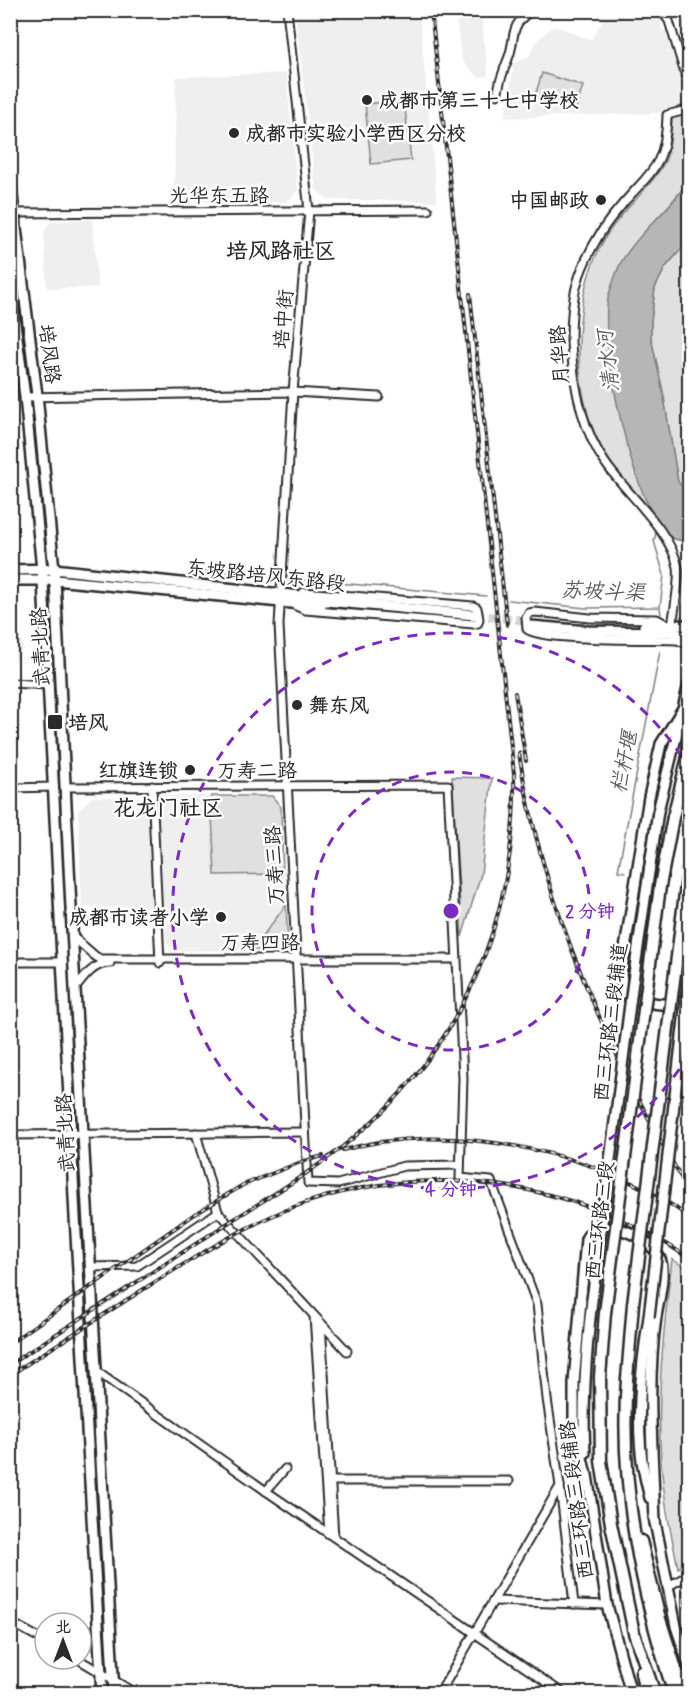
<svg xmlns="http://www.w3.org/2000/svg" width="700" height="1704" font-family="Mynerve,'LXGW WenKai TC',sans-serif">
<rect width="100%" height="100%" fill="#fff"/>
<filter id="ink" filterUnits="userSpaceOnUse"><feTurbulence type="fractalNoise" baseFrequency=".0167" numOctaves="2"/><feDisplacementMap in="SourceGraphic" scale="12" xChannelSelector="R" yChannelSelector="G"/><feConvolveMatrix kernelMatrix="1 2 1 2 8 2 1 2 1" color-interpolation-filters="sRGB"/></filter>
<g filter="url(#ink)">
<g fill="#efefef">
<path d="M 295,11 L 419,11 L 437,201 L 329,200 L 316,190 Z"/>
<path d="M 455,11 L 481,11 L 488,76 L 478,77 L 462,61 Z"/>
<path d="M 587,11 L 626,11 L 657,15 L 662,17 L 661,29 L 670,33 L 687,102 L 676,110 L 664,113 L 505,118 L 514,63 L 529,57 L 537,41 L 551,28 L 556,26 L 591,40 L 603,20 Z"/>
<path d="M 286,73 L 298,190 L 287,202 L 174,202 L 176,77 Z"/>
<path d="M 92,219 L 98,288 L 47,288 L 44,231 L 50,222 Z"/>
<path d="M 11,618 L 18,625 L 23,648 L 11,666 Z"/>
<path d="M 166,796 L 211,796 L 215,875 L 283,874 L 286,905 L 252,950 L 175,951 L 166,943 L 158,803 Z"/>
<path d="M 92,797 L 143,797 L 147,804 L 152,908 L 82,907 L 78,811 Z"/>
</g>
<g fill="#e0e0e0" stroke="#868686" stroke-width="1.5">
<path d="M 542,73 L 583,86 L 576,108 L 535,96 Z"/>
<path d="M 404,100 L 411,160 L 371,164 L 365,104 Z"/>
<path d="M 689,114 L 689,179 L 679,196 L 647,229 L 620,264 L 657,521 C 636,495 610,468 596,436 C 571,379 573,292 605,238 C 621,210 654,186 666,159 C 671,146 671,132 672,118 Z"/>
<path d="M 689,240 L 690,311 L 687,322 L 689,493 L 678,482 L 663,392 L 651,338 L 651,321 L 655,288 L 665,268 Z"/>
<path d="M 452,777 L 492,778 L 481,874 L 462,937 Z"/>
<path d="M 211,796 L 272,796 L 281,807 L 283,874 L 215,875 Z"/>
<path d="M 286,905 L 288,943 L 281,950 L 252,950 Z"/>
<path d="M 672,1259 L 690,1271 L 690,1561 L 678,1568 C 674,1547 669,1526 666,1505 C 653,1424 662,1340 672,1259 Z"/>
<path d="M 689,1584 L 689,1622 L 682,1593 Z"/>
</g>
<g fill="#b6b6b6" stroke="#7e7e7e" stroke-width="1.5">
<path d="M 685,11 L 689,11 L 689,60 L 684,36 Z"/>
<path d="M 689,179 L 689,240 L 665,268 L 655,288 L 651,321 L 651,338 L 663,392 L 678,482 L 689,493 L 689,542 C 684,541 676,540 672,538 C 633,514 597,337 609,294 C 612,285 616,273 620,264 C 638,232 671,210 689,179 Z"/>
</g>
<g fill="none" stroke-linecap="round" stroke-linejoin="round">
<g stroke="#7e7e7e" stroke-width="1.5">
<path d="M 204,571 L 259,576"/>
<path d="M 293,579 L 486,596"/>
<path d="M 509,600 L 586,608 L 660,607 L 664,575 L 654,541 L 657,529"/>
<path d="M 660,608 L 661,614"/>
<path d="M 625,872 L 618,871 L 660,651"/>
</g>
<path stroke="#d5d5d5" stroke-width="9" stroke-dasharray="9 4.5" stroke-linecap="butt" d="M 475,615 L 531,621"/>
<g stroke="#2b2b2b" stroke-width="11">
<g id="minor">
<path d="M 287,10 L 309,211 L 293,392 L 279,625 L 308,1183 L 338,1184 L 404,1166 L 460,1165"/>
<path d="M 657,10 L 664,14 L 669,21 L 690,90"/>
<path d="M 497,95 C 500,78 502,75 508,59 C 517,37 507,27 532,10"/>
<path d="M 10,213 L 428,210"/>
<path d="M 25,397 L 293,392 L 379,397"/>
<path d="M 294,605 L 305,610 L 474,624 L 478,623 L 479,619 L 477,608 L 473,606 L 304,592 L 300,596"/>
<path d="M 668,625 L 657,619 L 590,618 L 535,612 L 529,613 L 526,618 L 527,629 C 539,641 652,639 677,640 L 690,645"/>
<path d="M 672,626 C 674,611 680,580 678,567 C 670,530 628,495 606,464 C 581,429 573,384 571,342 C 571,324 572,301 577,284 C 583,261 601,229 616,212 C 647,173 666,171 667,115 L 690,109"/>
<path d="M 10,683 L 49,685"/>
<path d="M 152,786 L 160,963"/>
<path d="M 65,787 L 448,785 L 463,1078 L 460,1178 L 491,1181 L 537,1304 L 547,1399 L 560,1486 L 574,1604"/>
<path d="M 10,788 L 54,787"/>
<path d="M 72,936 L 95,956 L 100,959 L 456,959"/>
<path d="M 10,962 L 63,962"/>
<path d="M 75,989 C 84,977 94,963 110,963"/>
<path d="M 196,1133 L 218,1212 L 347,1351"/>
<path d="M 10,1135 L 305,1132"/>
<path d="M 90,1267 L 137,1266 L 218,1212"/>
<path d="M 314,1316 L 329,1534"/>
<path d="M 321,1323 L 334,1537"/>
<path d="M 96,1371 L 266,1491 L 564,1694"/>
<path d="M 327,1481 L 509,1481"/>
<path d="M 266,1491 L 285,1469"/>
<path d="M 667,1587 L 690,1574"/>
<path d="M 493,1601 L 607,1605"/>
<path d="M 10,1622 L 45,1641"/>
<path d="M 78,1659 L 137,1694"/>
<path d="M 439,1694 L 560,1486"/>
</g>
</g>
<g stroke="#2b2b2b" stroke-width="14">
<g id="major">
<path d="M 10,180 L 37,395 L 55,580 L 75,989 L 114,1694"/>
<path d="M 10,287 L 25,397 L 43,580 L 75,1217 L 102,1694"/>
<path d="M 10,570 L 54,569 L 300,596 L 305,599 L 475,615"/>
<path d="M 10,580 L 55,580 L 321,606"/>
<path d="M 531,626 L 588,631 L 670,632 L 681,635 L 690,640"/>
<path d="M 644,626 L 690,625"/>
<path d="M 682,710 L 661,744 L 649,797 L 621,974 L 623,993 C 642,1003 670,1009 690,999"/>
<path d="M 658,811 L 690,680"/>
<path d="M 649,1317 C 642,1360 636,1417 642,1461 C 644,1473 647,1486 650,1498"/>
<path d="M 585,1453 C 582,1401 586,1351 592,1300"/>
<path d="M 587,1475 L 607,1605 L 631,1694"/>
<path d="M 587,1479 L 574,1424 L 574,1383 L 586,1239 C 592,1227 600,1228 612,1228 C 628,1229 655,1244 660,1259 C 666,1272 658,1303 656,1317 C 646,1385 653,1454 655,1523"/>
<path d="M 654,1517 L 676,1626 L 690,1669"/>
</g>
</g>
<g stroke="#2b2b2b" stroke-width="15">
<g id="highway">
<path d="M 673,817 L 690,749"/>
<path d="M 600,1377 L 601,1461 L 611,1524 L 634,1633 L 655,1694"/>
<path d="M 627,1379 C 619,1487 641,1592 674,1694"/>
<path d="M 641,1541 L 660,1619 L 684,1694"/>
<path d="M 641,1672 L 645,1694"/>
</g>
</g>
<use href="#minor" stroke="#fff" stroke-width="7"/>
<use href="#major" stroke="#fff" stroke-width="9"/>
<use href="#highway" stroke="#fff" stroke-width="10"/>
<g stroke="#2b2b2b" stroke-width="4">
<g id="rail">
<path d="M 470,294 L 507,625"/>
<path d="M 515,693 L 526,761"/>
<path d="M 519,753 C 543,909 611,1057 690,1193"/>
<path d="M 343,1150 C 447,1120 604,1151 690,1218"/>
<path d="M 10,1343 L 192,1216 L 243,1185 L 301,1162 L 323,1156"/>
<path d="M 10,1364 C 83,1317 156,1270 228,1223 C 270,1196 314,1171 352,1139 C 464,1047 517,918 514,774 L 431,10"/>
<path d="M 10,1375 C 61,1342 112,1309 163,1277 C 205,1251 245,1226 291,1208 C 421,1158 576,1179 690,1259"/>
</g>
</g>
<use href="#rail" stroke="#fff" stroke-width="1.5" stroke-dasharray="4.5" stroke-linecap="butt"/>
<g stroke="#2b2b2b" stroke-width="14" stroke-linecap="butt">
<g id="major-bridge">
<path d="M 592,1300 L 633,981 L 658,811"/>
<path d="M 649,1317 L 690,968"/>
</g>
</g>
<g stroke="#2b2b2b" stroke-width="15" stroke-linecap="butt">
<g id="highway-bridge">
<path d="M 600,1377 L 605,1313 L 660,886 L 673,817"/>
<path d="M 627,1379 L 633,1304 L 690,854"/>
</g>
</g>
<use href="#major-bridge" stroke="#fff" stroke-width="9"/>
<use href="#highway-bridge" stroke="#fff" stroke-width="10"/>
</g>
</g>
<g fill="none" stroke="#7b2cbf" stroke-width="3" stroke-dasharray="10 8">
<circle cx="451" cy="911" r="139"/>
<path d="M689 1054A278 278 0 1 1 689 768"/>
</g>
<g fill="#2b2b2b" stroke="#fff" stroke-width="2">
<circle cx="367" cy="100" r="6"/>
<circle cx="234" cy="133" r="6"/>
<circle cx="601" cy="200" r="6"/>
<circle cx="297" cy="705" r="6"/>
<rect x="47" y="714" width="16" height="16" rx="3"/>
<circle cx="190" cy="770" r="6"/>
<circle cx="221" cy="917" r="6"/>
</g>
<g text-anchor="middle" stroke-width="5" stroke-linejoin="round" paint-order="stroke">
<g font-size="20" font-weight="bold" fill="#2b2b2b" stroke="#fff" text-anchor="start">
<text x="379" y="107">成都市第三十七中学校</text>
<text x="246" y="140">成都市实验小学西区分校</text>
<text x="589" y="207" text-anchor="end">中国邮政</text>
<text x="309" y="712">舞东风</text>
<text x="68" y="729">培风</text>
<text x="178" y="777" text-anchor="end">红旗连锁</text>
<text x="209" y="924" text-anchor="end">成都市读者小学</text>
</g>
<g font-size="20" fill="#2b2b2b" stroke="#fff">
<text x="219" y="202">光华东五路</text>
<text transform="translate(283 319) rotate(-85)" y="7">培中街</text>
<text transform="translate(50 354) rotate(83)" y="7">培风路</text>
<text transform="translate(559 355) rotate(-94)" y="7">月华路</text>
<text transform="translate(266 575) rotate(6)" y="7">东坡路培风东路段</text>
<text transform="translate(40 647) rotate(-93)" y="7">武青北路</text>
<text x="257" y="777">万寿二路</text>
<text transform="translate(274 865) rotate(-93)" y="7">万寿三路</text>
<text x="260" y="949">万寿四路</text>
<text transform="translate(610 1022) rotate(-83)" y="7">西三环路三段辅道</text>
<text transform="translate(65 1133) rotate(-93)" y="7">武青北路</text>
<text transform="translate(599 1220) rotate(-83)" y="7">西三环路三段</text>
<text transform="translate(576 1500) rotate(-97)" y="7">西三环路三段辅路</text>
</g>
<g font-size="21" font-style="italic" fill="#5c5c5c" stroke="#fff">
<text transform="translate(608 361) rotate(-97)" y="7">清水河</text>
<text transform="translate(603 591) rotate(2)" y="7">苏坡斗渠</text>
<text transform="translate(624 762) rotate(-79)" y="7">栏杆堰</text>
</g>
<g font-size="22" font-weight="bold" fill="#2b2b2b" stroke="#fff">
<text x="281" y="258">培风路社区</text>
<text x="168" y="815">花龙门社区</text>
</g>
</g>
<circle cx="451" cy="911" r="9" fill="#7b2cbf" stroke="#fff" stroke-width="3"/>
<g font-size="18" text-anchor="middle" font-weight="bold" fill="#7b2cbf" stroke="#fff" stroke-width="5" stroke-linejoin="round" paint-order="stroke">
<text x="590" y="917">2 分钟</text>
<text x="451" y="1195">4 分钟</text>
</g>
<rect width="700" height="1704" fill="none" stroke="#fff" stroke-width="36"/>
<rect x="18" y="18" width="664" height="1668" fill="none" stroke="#2b2b2b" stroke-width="2" filter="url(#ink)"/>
<g transform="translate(63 1641)"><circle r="28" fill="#ffffff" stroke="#aaaaaa" stroke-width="1.5"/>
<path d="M0-4.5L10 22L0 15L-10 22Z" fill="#2b2b2b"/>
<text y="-9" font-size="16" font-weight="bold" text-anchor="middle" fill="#2b2b2b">北</text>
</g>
</svg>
